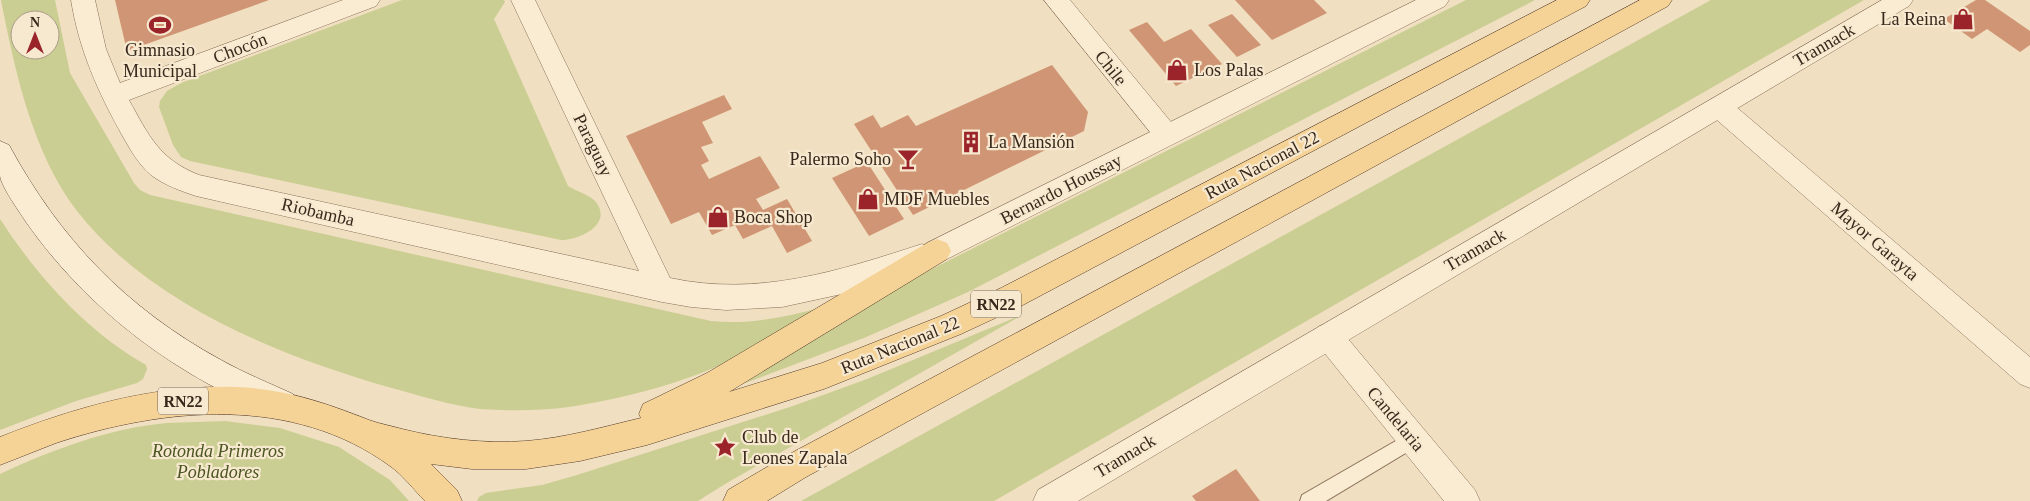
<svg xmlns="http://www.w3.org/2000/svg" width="2030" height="501" font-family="'Times New Roman',serif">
<rect width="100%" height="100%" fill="#f0dfc0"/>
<g fill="#cace93" fill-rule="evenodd">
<path d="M 1,0 L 55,0 L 70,73 L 134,183 L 140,190 L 150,195 L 711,321 C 751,325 783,317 821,308 C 794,324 768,342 740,356 C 688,382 626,398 569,407 C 540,411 509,411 480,409 C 449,405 418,395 388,387 C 278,355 150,304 77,211 C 32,152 15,71 1,0 ZM 20,20 L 50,20 L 50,50 L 20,50 Z"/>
<path d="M 402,0 L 504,0 L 505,2 L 494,19 L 568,186 C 576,191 590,195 596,202 C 613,225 579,240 561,240 L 190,161 L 181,157 L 173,145 L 159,107 L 160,101 L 167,91 L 181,83 Z"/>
<path d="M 1466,0 L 1535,0 L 968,292 L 864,338 L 719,393 L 778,362 L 922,274 Z"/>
<path d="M 1711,0 L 1864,0 L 994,501 L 801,501 Z"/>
<path d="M 0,219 C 37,276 86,331 146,365 L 147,369 L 143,379 L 137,383 L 76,401 L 0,430 Z"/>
<path d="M 1024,314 L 725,484 L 698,501 L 477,501 L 479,497 L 486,493 L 542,485 L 577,475 L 793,406 L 867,379 Z"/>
<path d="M 225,421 L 280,428 L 339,447 L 390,480 L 409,501 L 0,501 L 0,474 C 52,450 109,428 167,423 C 186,422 206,422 225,421 Z"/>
</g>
<g fill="#cf9574">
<path d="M 115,0 L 269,0 L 127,51 Z"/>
<path d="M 1235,0 L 1314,0 L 1327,13 L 1272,40 Z"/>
<path d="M 1976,0 L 1985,0 L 2030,31 L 2030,45 L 2020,52 L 1987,29 L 1972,39 L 1944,19 Z"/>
<path d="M 1232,14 L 1261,45 L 1237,57 L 1208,25 Z"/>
<path d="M 1147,22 L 1164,42 L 1191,29 L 1222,64 L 1176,86 L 1129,30 Z"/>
<path d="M 1052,65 L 1088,112 L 1084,131 L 913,215 L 854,124 L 873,115 L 881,128 L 908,115 L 916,126 Z"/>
<path d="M 724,95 L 732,109 L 702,122 L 713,143 L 701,147 L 709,161 L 701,165 L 709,179 L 760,156 L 780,188 L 756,199 L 763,210 L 787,199 L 812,241 L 787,253 L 772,226 L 743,239 L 735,225 L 712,235 L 699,212 L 671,224 L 626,136 Z"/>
<path d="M 867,162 L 904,219 L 869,236 L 832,178 Z"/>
<path d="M 1236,469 L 1260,501 L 1196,501 L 1192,496 Z"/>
</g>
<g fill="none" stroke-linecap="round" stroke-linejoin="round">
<g stroke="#896f57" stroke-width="2">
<path id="service" d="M 1413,431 L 1419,433 L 1422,439 L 1419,445 L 1326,501 L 1300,501 L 1302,495 Z"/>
</g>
<g stroke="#896f57" stroke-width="1">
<g id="minor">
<path d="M 71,0 L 95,0 L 106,49 L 120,83 L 343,0 L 380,0 L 376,6 L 129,100 C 149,136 159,159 199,175 L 639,271 L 511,0 L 535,0 L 670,278 C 758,297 839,271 922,244 L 932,248 L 936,256 L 932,264 L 922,268 L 842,294 L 782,307 L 726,310 L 691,307 L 662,302 L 196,196 C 181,191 164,185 151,175 C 138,164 130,149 122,135 C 98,92 79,50 71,0 Z"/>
<path d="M 1044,0 L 1070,0 L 1176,128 L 1180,135 L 1176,142 L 1167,145 L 1158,142 Z"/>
<path d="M 1719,97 L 1728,100 L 2030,357 L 2030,388 L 2020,384 L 1710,114 L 1706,107 L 1710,100 Z"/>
<path d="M 1328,323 L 1338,327 L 1475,490 L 1480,501 L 1444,501 L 1318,345 L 1314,336 L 1318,327 Z"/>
</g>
</g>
<g stroke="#896f57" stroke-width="1">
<g id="tertiary">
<path d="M 1416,0 L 1449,0 L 1445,6 L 947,259 L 937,263 L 927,259 L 923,251 L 927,243 Z"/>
<path d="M 1882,0 L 1913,0 L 1909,6 L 1078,501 L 1033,501 L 1038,490 Z"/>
</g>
</g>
<g stroke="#6b503a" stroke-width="1">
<path id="secondary" d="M 0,141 L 9,145 C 60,239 126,308 221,360 C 244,373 269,383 293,394 L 297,404 L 293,414 L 282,418 C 180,379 89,312 26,222 C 19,211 2,188 0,176 C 0,165 0,152 0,141 Z"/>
</g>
<g stroke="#573d2c" stroke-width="1">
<g id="primary">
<path d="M 1557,0 L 1590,0 L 1586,6 L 1021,306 L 961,334 L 824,389 L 647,445 L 580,461 L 526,469 L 472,469 L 431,464 L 457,490 L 462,501 L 425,501 C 414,490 403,475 390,466 C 293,395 165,407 56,443 C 37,450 19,458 0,465 L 0,437 C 76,407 153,385 235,387 C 282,388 326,403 369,420 C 380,424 392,426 402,429 C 442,439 485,444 526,441 C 565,438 603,427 641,418 L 639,414 L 643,404 L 707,373 L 927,243 L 937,239 L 947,243 L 951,251 L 947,259 L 729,392 L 822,363 L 941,316 L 1001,288 Z"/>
<path d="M 1640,0 L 1672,0 L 1668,6 L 806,477 L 767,501 L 723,501 L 728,490 L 784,457 Z"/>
</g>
</g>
<use href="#service" fill="#faecd3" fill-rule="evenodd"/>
<use href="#minor" fill="#faecd3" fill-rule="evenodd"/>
<use href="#tertiary" fill="#faecd3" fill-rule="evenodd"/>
<use href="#secondary" fill="#faecd3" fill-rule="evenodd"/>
<use href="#primary" fill="#f5d295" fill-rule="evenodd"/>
</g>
<defs>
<g id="shop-bare" transform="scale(1.725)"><path d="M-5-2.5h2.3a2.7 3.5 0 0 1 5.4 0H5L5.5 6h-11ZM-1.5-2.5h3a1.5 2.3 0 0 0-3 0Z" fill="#9b242b" stroke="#f7e9cf" stroke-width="2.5" paint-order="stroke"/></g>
<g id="stadium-bare" transform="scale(1.725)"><path d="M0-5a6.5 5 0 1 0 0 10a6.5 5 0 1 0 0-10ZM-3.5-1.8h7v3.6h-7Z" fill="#9b242b" stroke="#f7e9cf" stroke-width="2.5" paint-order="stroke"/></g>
<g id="building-bare" transform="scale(1.725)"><path d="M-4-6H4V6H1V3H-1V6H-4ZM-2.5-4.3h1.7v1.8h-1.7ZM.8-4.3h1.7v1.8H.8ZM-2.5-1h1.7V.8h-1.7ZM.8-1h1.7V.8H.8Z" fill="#9b242b" stroke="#f7e9cf" stroke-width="2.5" paint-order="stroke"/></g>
<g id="bar-bare" transform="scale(1.725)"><path d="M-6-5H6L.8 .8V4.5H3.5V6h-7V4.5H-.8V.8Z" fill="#9b242b" stroke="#f7e9cf" stroke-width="2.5" paint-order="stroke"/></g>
<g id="sight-bare" transform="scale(1.725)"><path d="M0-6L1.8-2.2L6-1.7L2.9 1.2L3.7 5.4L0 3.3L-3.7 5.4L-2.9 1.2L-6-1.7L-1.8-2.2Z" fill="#9b242b" stroke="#f7e9cf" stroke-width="2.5" paint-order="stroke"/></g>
</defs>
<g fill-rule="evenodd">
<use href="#shop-bare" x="1963" y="19"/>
<use href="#stadium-bare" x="160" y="25"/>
<use href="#shop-bare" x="1177" y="70"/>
<use href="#building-bare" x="971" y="142"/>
<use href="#bar-bare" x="908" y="159"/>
<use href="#shop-bare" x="868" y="199"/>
<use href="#shop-bare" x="718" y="217"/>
<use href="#sight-bare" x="725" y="447"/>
</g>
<g text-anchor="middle" stroke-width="4.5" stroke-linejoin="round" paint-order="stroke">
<g fill="#f7e9cf" stroke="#716252" stroke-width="1">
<rect x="971" y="290.5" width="50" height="27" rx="4"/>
<rect x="158" y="387.5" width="50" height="27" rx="4"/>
</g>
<g font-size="16" font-weight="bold" fill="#38281c">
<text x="996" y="310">RN22</text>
<text x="183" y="407">RN22</text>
</g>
<g font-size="18" fill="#38281c" stroke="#f7e9cf" text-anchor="start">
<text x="1946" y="25" text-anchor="end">La Reina</text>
<text x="160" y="56" text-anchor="middle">Gimnasio<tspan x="160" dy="21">Municipal</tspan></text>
<text x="1194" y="76">Los Palas</text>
<text x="988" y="148">La Mansión</text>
<text x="891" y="165" text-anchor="end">Palermo Soho</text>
<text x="884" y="205">MDF Muebles</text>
<text x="734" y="223">Boca Shop</text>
<text x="742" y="443">Club de<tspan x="742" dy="21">Leones Zapala</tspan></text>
</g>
<g font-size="18" fill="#38281c" stroke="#f7e9cf">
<text transform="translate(1824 45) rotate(-30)" y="6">Trannack</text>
<text transform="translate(240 48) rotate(-21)" y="6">Chocón</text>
<text transform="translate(1111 68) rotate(51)" y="6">Chile</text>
<text transform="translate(593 145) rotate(64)" y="6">Paraguay</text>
<text transform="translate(1262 165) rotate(-28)" y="6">Ruta Nacional 22</text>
<text transform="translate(1061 189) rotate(-27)" y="6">Bernardo Houssay</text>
<text transform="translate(318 212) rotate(13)" y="6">Riobamba</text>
<text transform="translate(1875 241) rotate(41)" y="6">Mayor Garayta</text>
<text transform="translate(1475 250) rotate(-30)" y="6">Trannack</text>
<text transform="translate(900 345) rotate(-22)" y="6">Ruta Nacional 22</text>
<text transform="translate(1396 419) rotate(50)" y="6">Candelaria</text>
<text transform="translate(1125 456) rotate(-31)" y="6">Trannack</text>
</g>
<g font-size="18" font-style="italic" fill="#4b5522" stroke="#f7e9cf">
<text x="218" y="457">Rotonda Primeros<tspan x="218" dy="21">Pobladores</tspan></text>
</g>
</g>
<g transform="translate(35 35)"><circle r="24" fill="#f7e9cf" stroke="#ab9c87"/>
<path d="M0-4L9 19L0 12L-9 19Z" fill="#9b242b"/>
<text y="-8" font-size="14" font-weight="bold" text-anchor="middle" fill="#38281c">N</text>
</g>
</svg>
